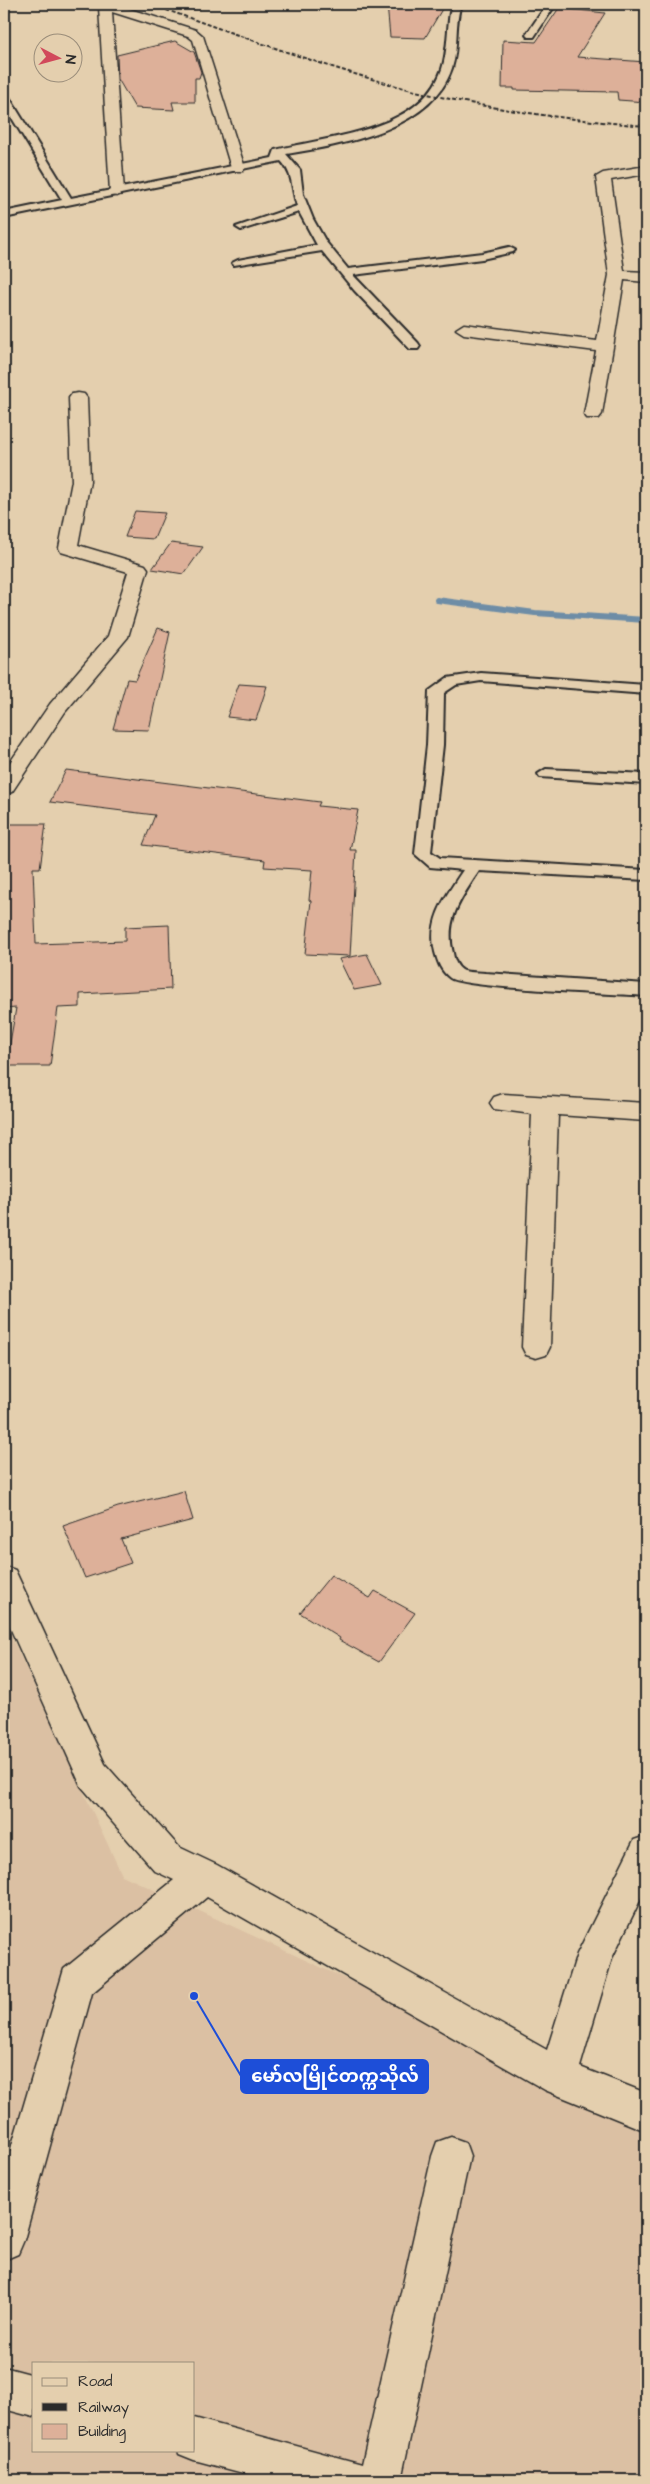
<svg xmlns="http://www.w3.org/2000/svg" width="650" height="2484" font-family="'Architects Daughter','Noto Sans Myanmar',sans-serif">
<rect width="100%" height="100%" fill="#e4cfae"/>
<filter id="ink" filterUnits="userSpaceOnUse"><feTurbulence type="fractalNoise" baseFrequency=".02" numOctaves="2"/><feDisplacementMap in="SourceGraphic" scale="10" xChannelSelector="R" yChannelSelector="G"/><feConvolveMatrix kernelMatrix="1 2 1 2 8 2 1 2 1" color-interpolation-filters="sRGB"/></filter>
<g filter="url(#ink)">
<path fill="#dbc0a3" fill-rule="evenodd" d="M 4,1621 L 122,1875 L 646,2118 L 646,2480 L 4,2480 ZM 34,2363 L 194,2363 L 194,2450 L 34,2450 Z"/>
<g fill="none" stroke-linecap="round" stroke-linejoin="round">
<path stroke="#6e8da6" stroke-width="6" d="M 437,600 L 535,613 L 646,620"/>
</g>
<g fill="#ddb099" stroke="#2b2b2b">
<path d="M 387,4 L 445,4 L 425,38 L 390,37 Z"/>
<path d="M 559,8 L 605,13 L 577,57 L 646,62 L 646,102 L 618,100 L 617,92 L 514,90 L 514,88 L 502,88 L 503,40 L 536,42 Z"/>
<path d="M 175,41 L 194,52 L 201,72 L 199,78 L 195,78 L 195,102 L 172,102 L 174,110 L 135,108 L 118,79 L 117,55 Z"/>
<path d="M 135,511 L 165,513 L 154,539 L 125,537 Z"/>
<path d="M 171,543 L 203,547 L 184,574 L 152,569 Z"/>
<path d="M 158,628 L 170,632 L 149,730 L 113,729 L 127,679 L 135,680 Z"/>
<path d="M 239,684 L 267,686 L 256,720 L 227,717 Z"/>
<path d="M 66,770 L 320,802 L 318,806 L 358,810 L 350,850 L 356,850 L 350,956 L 305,954 L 311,901 L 309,900 L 312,870 L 264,867 L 265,860 L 143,845 L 155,815 L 50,802 Z"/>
<path d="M 4,824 L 46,824 L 40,868 L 33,868 L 36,944 L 125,941 L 125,927 L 169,925 L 171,989 L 80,994 L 80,1007 L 58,1008 L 50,1066 L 6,1066 L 16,1008 L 4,1009 Z"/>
<path d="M 367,954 L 382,985 L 354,990 L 339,959 Z"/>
<path d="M 184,1491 L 193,1520 L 121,1539 L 131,1563 L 85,1578 L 63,1526 L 118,1507 Z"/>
<path d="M 331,1575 L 370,1598 L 375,1591 L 415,1613 L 379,1662 L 339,1640 L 340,1638 L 300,1613 Z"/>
</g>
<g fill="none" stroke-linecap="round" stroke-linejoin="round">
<g stroke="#2b2b2b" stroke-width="4">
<g id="lane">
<path d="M 453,4 L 461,4 C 454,25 459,47 452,68 C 432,130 342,145 286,154 L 300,170 L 303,194 L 313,219 L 326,242 L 348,269 L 482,253 L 509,247 L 515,250 L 513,252 L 482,259 L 353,275 L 418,343 L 420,346 L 418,349 L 410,349 L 354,290 L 322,251 L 234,265 L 232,263 L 238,260 L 317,245 L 299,212 L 241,230 L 236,227 L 297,206 C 291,188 294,175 281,161 L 4,218 L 4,212 L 62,200 L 4,105 L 4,94 L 9,97 L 71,198 L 272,158 L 275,150 C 330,136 420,132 442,69 C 448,51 447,30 450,12 Z"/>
<path d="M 547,4 L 559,4 L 554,7 L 534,37 L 528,37 L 526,35 Z"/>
<path d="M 481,673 L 646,685 L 646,694 L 481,681 L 456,685 L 444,693 L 443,745 L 431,852 L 440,858 L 646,870 L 646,880 L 479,871 C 462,897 444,920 453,953 C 454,959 456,966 462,970 C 467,973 478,972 485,973 L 646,984 L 646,996 C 619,994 463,988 450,978 C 441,971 438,963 435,952 C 427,920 446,896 463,870 L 430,867 L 415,854 L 427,745 L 429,691 L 447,678 Z"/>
<path d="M 546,769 L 646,774 L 646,784 L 540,777 L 538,774 Z"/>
</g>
</g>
<g stroke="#2b2b2b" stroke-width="3">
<g id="street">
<path d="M 97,4 L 114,4 L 196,30 L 203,36 L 245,168 L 243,171 L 233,171 L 231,168 L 193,40 L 188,36 L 112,12 L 124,192 L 117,196 L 112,195 L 110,192 L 99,7 Z"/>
<path d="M 646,166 L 646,174 L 611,180 L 624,271 L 646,272 L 646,282 L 624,280 L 602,414 L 599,418 L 587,418 L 584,414 L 596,351 L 464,334 L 456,329 L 464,324 L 597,341 L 609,275 L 596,177 L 603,173 Z"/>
<path d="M 78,393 L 84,394 L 87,398 L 90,481 L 78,545 L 145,565 L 148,569 L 128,637 L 65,712 L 12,792 L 4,794 L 4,771 L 50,704 L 108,636 L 128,572 L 61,552 L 59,548 L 72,481 L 69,398 L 72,394 Z"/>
<path d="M 503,1094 L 646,1103 L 646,1121 L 558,1115 L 550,1347 L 546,1355 L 536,1358 L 526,1355 L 522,1347 L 532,1114 L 494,1109 L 490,1103 L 494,1097 Z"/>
<path d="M 4,1566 L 15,1570 L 105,1764 L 179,1847 L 217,1865 L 547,2050 L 577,1954 L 634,1840 L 646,1836 L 646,1888 L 612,1958 L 580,2067 L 646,2093 L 646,2131 L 545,2090 L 207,1897 L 92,1993 L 24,2240 L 18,2254 L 4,2260 L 4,2172 L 64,1969 L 174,1880 L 155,1871 L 81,1786 L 4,1614 Z"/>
<path d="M 451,2137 L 465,2142 L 470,2156 L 401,2480 L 270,2480 L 194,2460 L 179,2454 L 178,2450 L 194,2450 L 194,2418 L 362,2464 L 432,2156 L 437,2142 Z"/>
<path d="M 4,2367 L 34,2375 L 34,2417 L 4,2409 Z"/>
</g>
</g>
<use href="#lane" fill="#e4cfae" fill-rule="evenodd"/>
<use href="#street" fill="#e4cfae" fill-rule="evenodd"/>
<path stroke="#2b2b2b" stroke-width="2" stroke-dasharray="4 2" stroke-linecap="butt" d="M 149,4 C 234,33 317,65 404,88 C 483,109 564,119 646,126"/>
</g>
</g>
<path fill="none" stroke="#1d4ed8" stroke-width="2" d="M194 1996L241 2076"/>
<circle fill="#1d4ed8" stroke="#e4cfae" stroke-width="2" cx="194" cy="1996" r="5"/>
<rect fill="#1d4ed8" stroke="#1d4ed8" stroke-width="2" x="241" y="2060" width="187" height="33" rx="5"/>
<g font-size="18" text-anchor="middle" font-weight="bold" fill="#fff">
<text x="335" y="2082">မော်လမြိုင်တက္ကသိုလ်</text>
</g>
<rect width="650" height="2484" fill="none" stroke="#e4cfae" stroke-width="20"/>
<rect x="10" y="10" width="630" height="2464" fill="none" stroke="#2b2b2b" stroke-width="2" filter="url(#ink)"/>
<rect x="32" y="2362" width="162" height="90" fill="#e4cfae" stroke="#9a8d7a"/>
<rect x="42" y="2378" width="25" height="8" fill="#e4cfae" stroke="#9a8d7a"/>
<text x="78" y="2386" font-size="15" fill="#2b2b2b">Road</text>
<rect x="42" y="2403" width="25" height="8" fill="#2b2b2b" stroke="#9a8d7a"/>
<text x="78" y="2412" font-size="15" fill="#2b2b2b">Railway</text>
<rect x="42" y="2424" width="25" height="15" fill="#ddb099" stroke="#9a8d7a"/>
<text x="78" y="2436" font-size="15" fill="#2b2b2b">Building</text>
<g transform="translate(58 58) rotate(96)"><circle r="24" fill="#e4cfae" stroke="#9a8d7a"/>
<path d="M0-4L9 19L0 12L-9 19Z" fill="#d1495b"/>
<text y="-8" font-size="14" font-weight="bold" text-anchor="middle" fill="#2b2b2b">N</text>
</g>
</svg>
